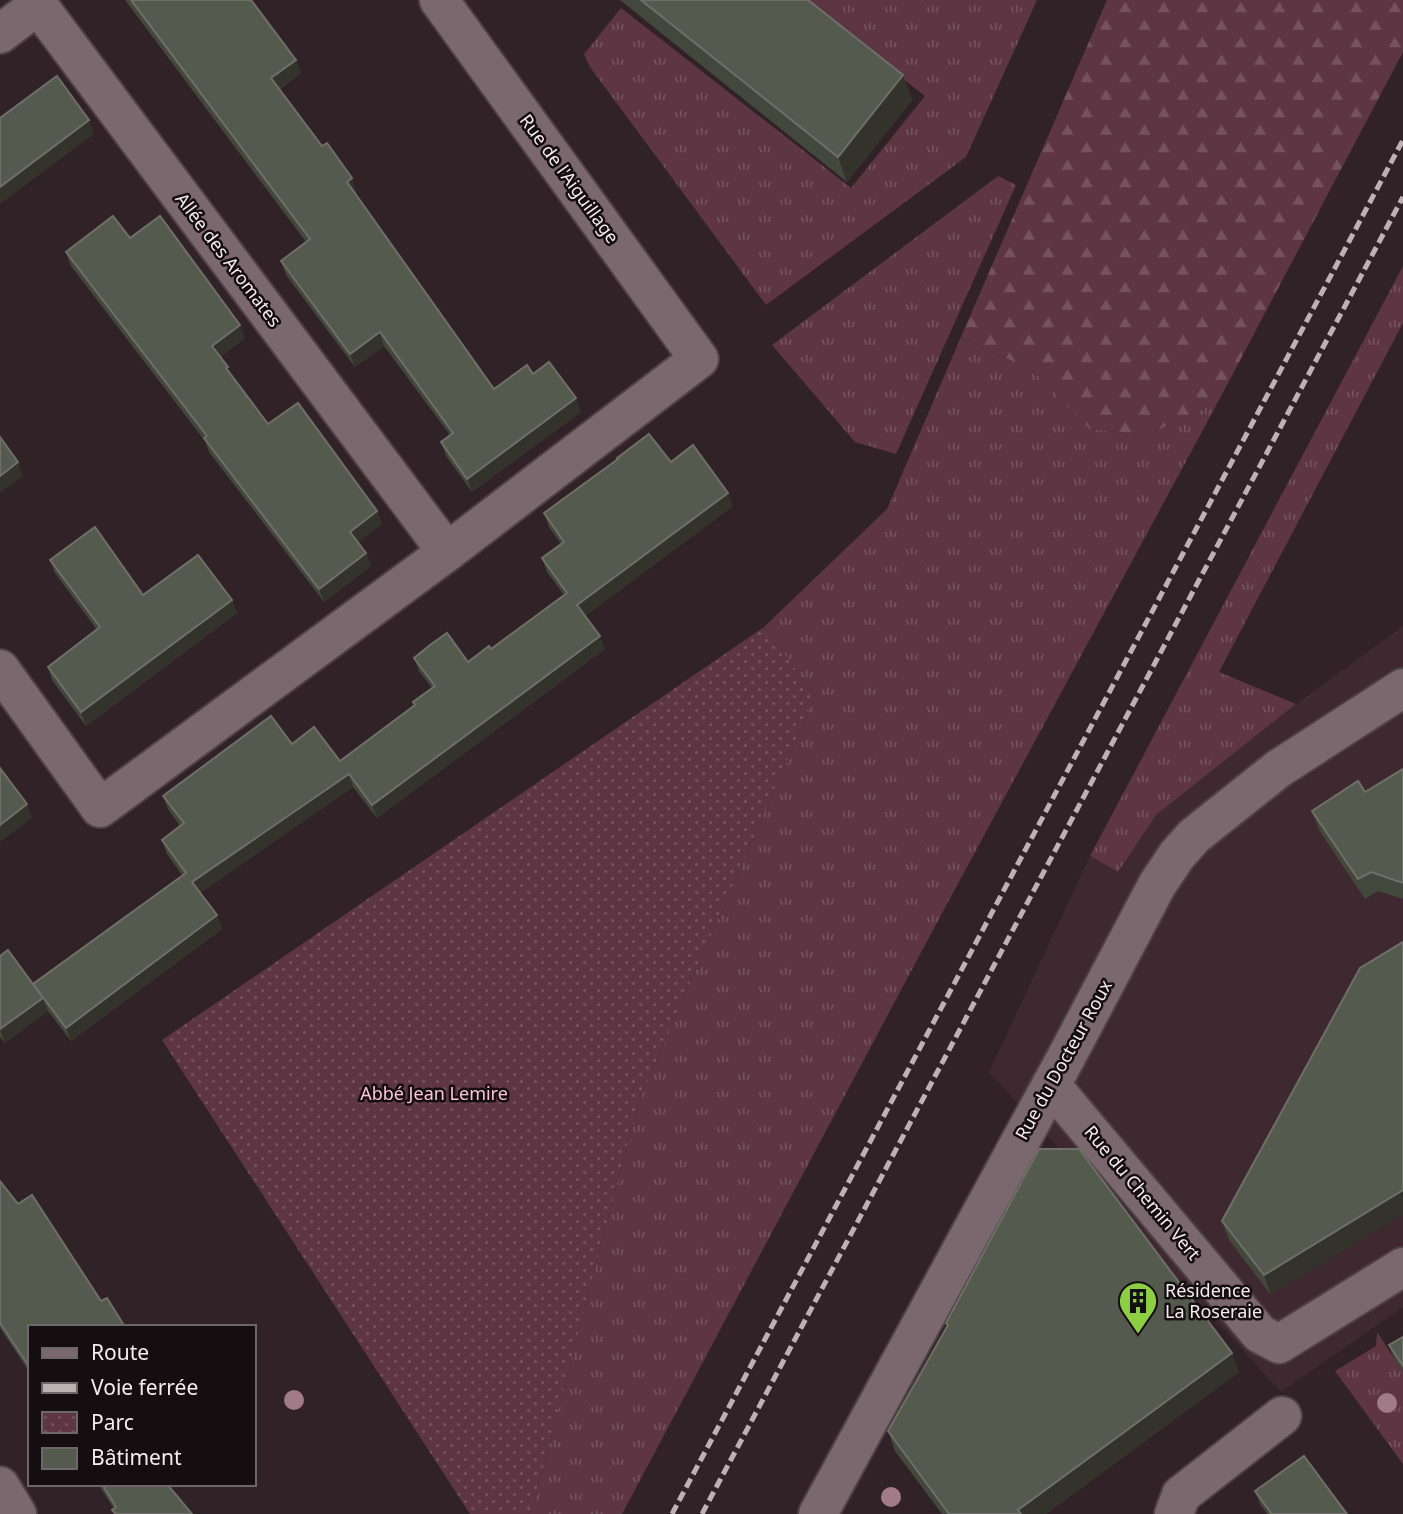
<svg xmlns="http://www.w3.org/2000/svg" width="1403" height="1514" font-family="'Noto Sans',sans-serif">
<defs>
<pattern id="grass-tufts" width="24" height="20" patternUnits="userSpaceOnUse" patternTransform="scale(1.75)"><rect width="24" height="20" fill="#5d3543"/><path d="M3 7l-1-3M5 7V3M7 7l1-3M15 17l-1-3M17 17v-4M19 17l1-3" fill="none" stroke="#75525e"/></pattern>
<pattern id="forest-firs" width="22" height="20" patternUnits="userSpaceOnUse" patternTransform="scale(1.75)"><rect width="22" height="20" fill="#5d3543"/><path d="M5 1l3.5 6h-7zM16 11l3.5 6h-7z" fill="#75525e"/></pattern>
<pattern id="park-dots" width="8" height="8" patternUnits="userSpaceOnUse" patternTransform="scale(1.75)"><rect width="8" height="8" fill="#5d3543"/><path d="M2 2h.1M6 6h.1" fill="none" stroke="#75525e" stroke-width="1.8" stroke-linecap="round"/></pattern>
</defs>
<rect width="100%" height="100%" fill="#312227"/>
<path fill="#3f2931" d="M 1403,626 L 1403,1307 L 1281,1392 L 989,1072 L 1090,856 L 1118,872 L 1156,815 L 1296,704 Z"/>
<g fill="url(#grass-tufts)">
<path d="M 801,0 L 1037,0 L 966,157 L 766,305 L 590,67 L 584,54 L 621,8 L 851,188 L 925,96 Z"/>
<path d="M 998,176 L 1016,185 L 896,454 L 855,442 L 772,345 Z"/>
<path d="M 1403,266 L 1403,323 L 1219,672 L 1296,704 L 1156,815 L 1118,872 L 1090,856 Z"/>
<path d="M 961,337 L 1032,370 L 1091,429 L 1147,435 L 1218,402 L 933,930 L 622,1514 L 529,1514 L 534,1503 L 638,1103 L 815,696 L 764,627 L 887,509 Z"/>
<path d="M 1377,1332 L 1403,1372 L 1403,1464 L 1335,1371 L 1376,1346 Z"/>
</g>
<path fill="url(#forest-firs)" d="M 1107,0 L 1403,0 L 1403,52 L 1218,402 L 1147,435 L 1090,429 L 1032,370 L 961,337 Z"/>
<path fill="url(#park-dots)" d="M 764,627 L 815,696 L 638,1103 L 534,1503 L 529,1514 L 470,1514 L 162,1040 Z"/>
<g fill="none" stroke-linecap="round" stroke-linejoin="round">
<g stroke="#4e4145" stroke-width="42">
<g id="minor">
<path d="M 439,0 L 699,359 L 447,552"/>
<path d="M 0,34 L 38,5 L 447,552 L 100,808 L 0,669"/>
<path d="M 1051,1085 L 1260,1334 L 1279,1344 L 1403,1267"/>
<path d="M 0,1486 L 17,1514"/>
<path d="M 818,1514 L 1069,1052 L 1157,885 L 1177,855 L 1194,836 L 1278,769 L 1403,688"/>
<path d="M 1174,1514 L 1181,1495 L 1282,1416"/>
</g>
</g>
<use href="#minor" stroke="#7b686e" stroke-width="38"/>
<g stroke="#bdb1b4" stroke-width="5" stroke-dasharray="10 5" stroke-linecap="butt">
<path d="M 672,1514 L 1403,140"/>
<path d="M 702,1514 L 1403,197"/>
</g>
</g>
<g fill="#a17b87">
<circle cx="294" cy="1400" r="10"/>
<circle cx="1387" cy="1403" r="10"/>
<circle cx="891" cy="1497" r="10"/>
</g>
<g fill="#42483b">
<path d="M 125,0 L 251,0 L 296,60 L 301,73 L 280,89 L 356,191 L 355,193 L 494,389 L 533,374 L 581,412 L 472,492 L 446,456 L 441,442 L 450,435 L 384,346 L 355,367 L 286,275 L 281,261 L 306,242 Z"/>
<path d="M 620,0 L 808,0 L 903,75 L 912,100 L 847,182 Z"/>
<path d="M 130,238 L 245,338 L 220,357 L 230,373 L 268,424 L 377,511 L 382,524 L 358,542 L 366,553 L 371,566 L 324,602 L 209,452 L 205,441 L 71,266 L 66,252 Z"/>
<path d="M 671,462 L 733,506 L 585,616 L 605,649 L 377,818 L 353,787 L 200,893 L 217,915 L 222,929 L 71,1041 L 48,1011 L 5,1043 L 0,1037 L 0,956 L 33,984 L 182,875 L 167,854 L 162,840 L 180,826 L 168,809 L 163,796 L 292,744 L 340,761 L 414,706 L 413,702 L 432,688 L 419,671 L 414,658 L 468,662 L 491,649 L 564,595 L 547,572 L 542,558 L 561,544 L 549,527 L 544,513 Z"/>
<path d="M 50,560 L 143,595 L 232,600 L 237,613 L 86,726 L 52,680 L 48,667 L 97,630 L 55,573 Z"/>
<path d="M 1403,769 L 1403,899 L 1378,891 L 1365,899 L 1319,830 L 1312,811 L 1365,792 Z"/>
<path d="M 1403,942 L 1271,1295 L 1229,1240 L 1222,1221 Z"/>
<path d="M 0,1181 L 101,1301 L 125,1327 L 30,1327 L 30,1373 L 0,1328 Z"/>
<path d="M 946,1323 L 1232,1353 L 1239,1372 L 1046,1514 L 942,1514 L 895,1451 L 888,1431 L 948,1326 Z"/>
<path d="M 1403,1337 L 1403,1372 L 1394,1359 L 1389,1345 Z"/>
<path d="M 98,1484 L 167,1484 L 192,1514 L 114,1514 L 112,1510 L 114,1509 Z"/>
<path d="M 1255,1491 L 1347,1514 L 1267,1514 L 1260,1504 Z"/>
</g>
<g fill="#33322b">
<path d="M 296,60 L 301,73 L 276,91 L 271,78 Z"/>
<path d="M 903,75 L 912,100 L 847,182 L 838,157 Z"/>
<path d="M 89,120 L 94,134 L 0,204 L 0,187 Z"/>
<path d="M 352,178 L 356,191 L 352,195 L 347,182 Z"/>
<path d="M 240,325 L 245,338 L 217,359 L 212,346 Z"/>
<path d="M 380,332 L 384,346 L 355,367 L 350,354 Z"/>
<path d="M 576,398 L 581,412 L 472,492 L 467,479 Z"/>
<path d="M 18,462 L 23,476 L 0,493 L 0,476 Z"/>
<path d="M 728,493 L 733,506 L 582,619 L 577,605 Z"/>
<path d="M 377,511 L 382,524 L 355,545 L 350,532 Z"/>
<path d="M 366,553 L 371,566 L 324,602 L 319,589 Z"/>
<path d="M 232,600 L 237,613 L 86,726 L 81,712 Z"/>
<path d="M 600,636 L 605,649 L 377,818 L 372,805 Z"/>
<path d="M 349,774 L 353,787 L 197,895 L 192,882 Z"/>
<path d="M 27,804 L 32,818 L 0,842 L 0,825 Z"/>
<path d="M 217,915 L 222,929 L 71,1041 L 66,1028 Z"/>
<path d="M 43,998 L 48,1011 L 5,1043 L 0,1029 Z"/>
<path d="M 1403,1190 L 1403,1214 L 1271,1295 L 1264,1275 Z"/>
<path d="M 1232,1353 L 1239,1372 L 1046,1514 L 1020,1514 L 1018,1510 Z"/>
</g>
<g fill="#555a4f" stroke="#6e7068" stroke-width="2">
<path d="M 131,0 L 251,0 L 296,60 L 271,78 L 322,146 L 327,143 L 352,178 L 347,182 L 494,389 L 527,365 L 533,374 L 549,362 L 576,398 L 467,479 L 441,442 L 453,433 L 380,332 L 350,354 L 281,261 L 310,239 Z"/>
<path d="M 641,0 L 808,0 L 903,75 L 838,157 Z"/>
<path d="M 57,76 L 89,120 L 0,187 L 0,118 Z"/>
<path d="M 113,216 L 130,238 L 160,216 L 240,325 L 212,346 L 228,367 L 226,368 L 268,424 L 298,403 L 377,511 L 350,532 L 366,553 L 319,589 L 204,438 L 207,436 L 66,252 Z"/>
<path d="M 649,434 L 671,462 L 693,445 L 728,493 L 577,605 L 600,636 L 372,805 L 349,774 L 192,882 L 217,915 L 66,1028 L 33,984 L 186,873 L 162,840 L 184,823 L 163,796 L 271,716 L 292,744 L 314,727 L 340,761 L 415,705 L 413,702 L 435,686 L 414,658 L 430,645 L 447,633 L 468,662 L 489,646 L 491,649 L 567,593 L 542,558 L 564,542 L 544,513 L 618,459 L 617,458 Z"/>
<path d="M 0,437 L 18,462 L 0,476 Z"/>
<path d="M 95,527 L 143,595 L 198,555 L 232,600 L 81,712 L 48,667 L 100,627 L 50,560 Z"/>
<path d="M 0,768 L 27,804 L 0,825 Z"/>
<path d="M 1403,769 L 1403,883 L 1371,872 L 1358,879 L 1312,811 L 1358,781 L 1365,792 Z"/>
<path d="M 1403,942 L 1403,1190 L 1264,1275 L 1222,1221 L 1360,968 Z"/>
<path d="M 8,950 L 43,998 L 0,1029 L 0,956 Z"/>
<path d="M 1039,1149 L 1079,1149 L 1232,1353 L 1018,1510 L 1021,1514 L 949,1514 L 888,1431 L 948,1325 L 946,1323 Z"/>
<path d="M 0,1181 L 18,1204 L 32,1195 L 101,1301 L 107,1298 L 125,1327 L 30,1327 L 30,1368 L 0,1323 Z"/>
<path d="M 1403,1337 L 1403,1366 L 1389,1345 Z"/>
<path d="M 1304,1456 L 1347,1514 L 1270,1514 L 1271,1513 L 1255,1491 Z"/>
<path d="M 102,1484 L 167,1484 L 192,1514 L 116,1514 L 112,1510 L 116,1507 Z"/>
</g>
<defs>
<g id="building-pin" transform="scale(2.0125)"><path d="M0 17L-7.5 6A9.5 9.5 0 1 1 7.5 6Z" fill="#8dce44" stroke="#140e10"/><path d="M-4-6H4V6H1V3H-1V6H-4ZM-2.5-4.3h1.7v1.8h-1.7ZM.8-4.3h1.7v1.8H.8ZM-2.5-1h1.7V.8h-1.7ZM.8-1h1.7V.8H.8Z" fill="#111"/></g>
</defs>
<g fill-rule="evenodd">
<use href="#building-pin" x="1138" y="1301"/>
</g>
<g text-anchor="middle" stroke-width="5" stroke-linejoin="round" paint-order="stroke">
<g font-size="18" fill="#f6ebee" stroke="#140e10">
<text transform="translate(569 179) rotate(54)" y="6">Rue de l'Aiguillage</text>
<text transform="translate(228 260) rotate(53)" y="6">Allée des Aromates</text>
<text transform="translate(1064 1060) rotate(-61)" y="6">Rue du Docteur Roux</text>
<text transform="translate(1142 1193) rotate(50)" y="6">Rue du Chemin Vert</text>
</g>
<g font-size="18" fill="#fcc3d5" stroke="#140e10">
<text x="434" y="1100">Abbé Jean Lemire</text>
</g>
<g font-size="18" fill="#f6ebee" stroke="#140e10" text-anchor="start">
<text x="1165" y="1297">Résidence<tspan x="1165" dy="21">La Roseraie</tspan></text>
</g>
</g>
<rect x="28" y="1325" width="228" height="161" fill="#140e10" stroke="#6e6669" stroke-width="2"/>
<rect x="42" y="1348" width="35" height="10" fill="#7b686e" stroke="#6e6669" stroke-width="2"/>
<text x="91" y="1360" font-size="21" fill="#f6ebee">Route</text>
<rect x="42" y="1383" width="35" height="10" fill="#bdb1b4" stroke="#6e6669" stroke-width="2"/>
<text x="91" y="1395" font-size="21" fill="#f6ebee">Voie ferrée</text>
<rect x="42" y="1412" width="35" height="21" fill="url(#park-dots)" stroke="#6e6669" stroke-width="2"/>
<text x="91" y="1430" font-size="21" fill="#f6ebee">Parc</text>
<rect x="42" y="1448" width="35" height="21" fill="#555a4f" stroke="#6e6669" stroke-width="2"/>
<text x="91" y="1465" font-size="21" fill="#f6ebee">Bâtiment</text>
</svg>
